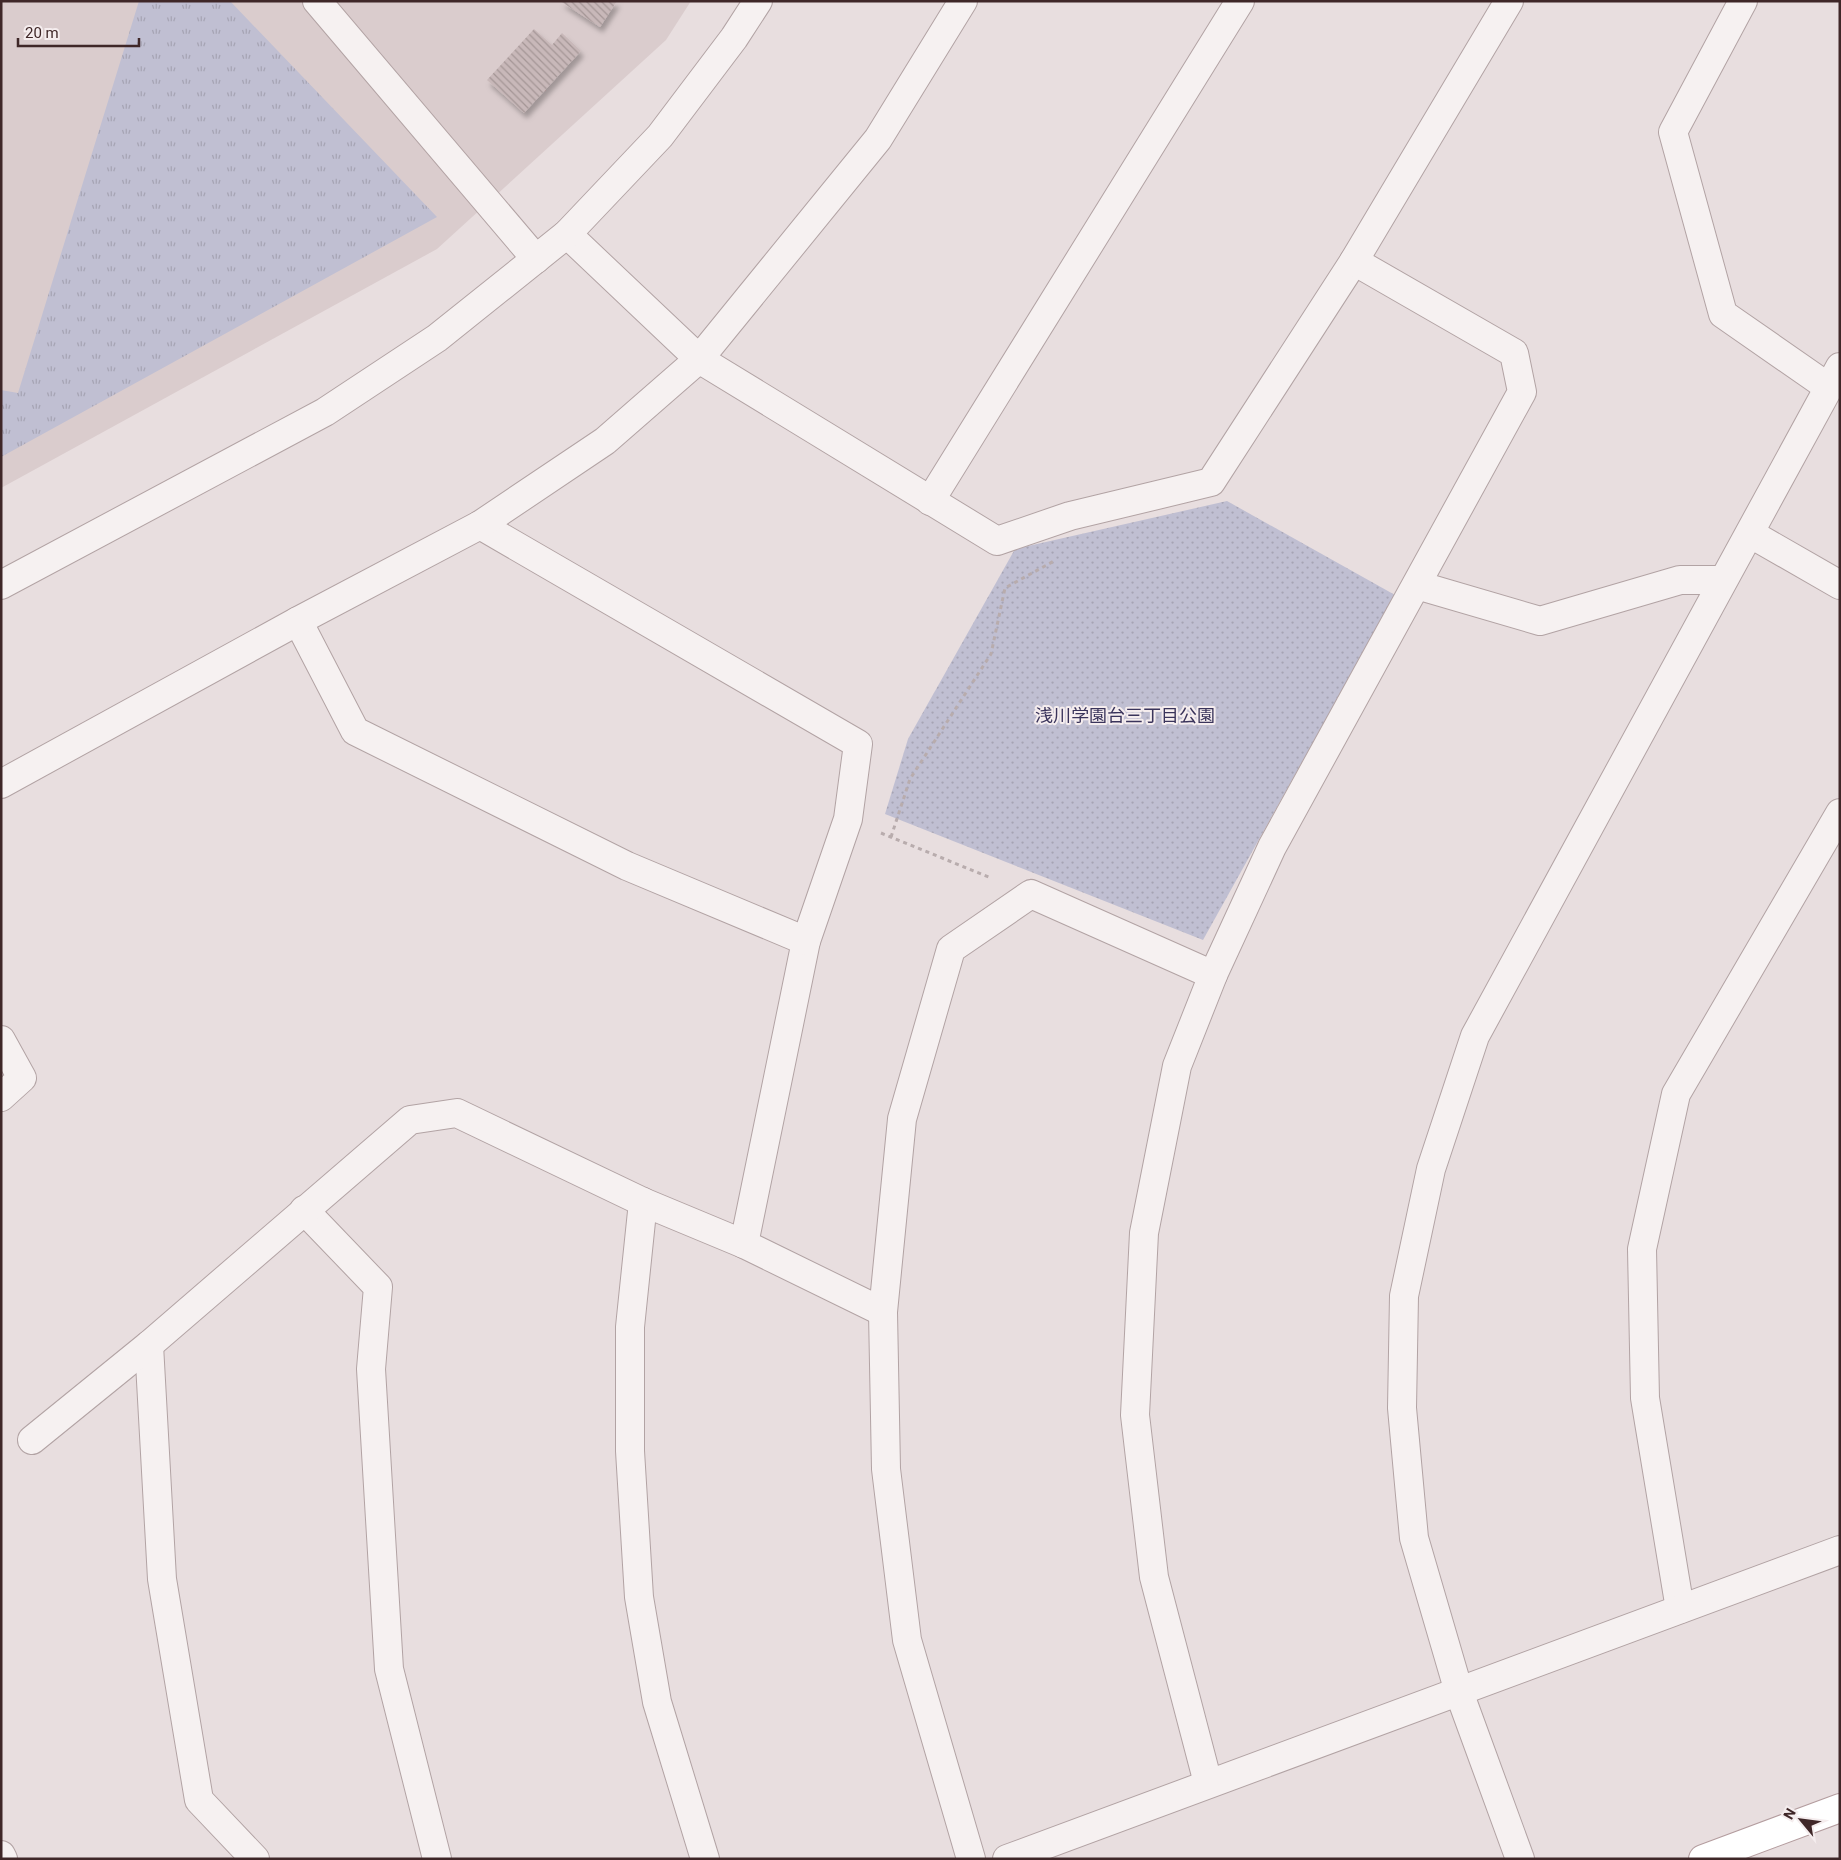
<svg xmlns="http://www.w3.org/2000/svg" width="1841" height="1860" font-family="Roboto,'Noto Sans JP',sans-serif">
<defs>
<pattern id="grass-tufts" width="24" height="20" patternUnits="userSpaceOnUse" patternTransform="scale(1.25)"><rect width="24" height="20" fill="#c0bfd2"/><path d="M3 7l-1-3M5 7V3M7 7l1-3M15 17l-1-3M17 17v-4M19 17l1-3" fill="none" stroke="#a6a4b4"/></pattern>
<pattern id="park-dots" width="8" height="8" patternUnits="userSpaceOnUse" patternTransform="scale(1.25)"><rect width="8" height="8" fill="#c0bfd2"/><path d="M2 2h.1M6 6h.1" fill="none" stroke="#a6a4b4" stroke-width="1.8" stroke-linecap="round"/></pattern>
<pattern id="building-back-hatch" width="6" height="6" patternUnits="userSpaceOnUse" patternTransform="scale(1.25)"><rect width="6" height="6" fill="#c8b8b9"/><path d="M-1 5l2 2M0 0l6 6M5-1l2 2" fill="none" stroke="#a49696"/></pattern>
<filter id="shadow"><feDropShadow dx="3" dy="5.5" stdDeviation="2.5" flood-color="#0004"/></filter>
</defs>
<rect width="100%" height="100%" fill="#e8dedf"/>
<path fill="#dacccd" d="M 1,1 L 691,1 L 666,40 L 437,249 L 1,488 Z"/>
<path fill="url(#grass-tufts)" d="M 139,1 L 230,1 L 437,217 L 1,457 L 1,390 L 18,393 Z"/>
<path fill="url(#park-dots)" d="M 1227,501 L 1395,595 L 1203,940 L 885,814 L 908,739 L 1015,549 Z"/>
<g fill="url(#building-back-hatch)" filter="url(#shadow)">
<path d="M 560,1 L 617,1 L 600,27 Z"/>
<path d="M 534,29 L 552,45 L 562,33 L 581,51 L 524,113 L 487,80 Z"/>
</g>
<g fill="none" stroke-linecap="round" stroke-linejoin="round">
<g stroke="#b2a3a4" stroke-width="30">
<g id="minor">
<path d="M 317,1 L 536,259"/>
<path d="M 1743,1 L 1673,132 L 1723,314 L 1828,387"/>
<path d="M 567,234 L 699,359 L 997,541 L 1070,516 L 1211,482 L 1354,261 L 1509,1"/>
<path d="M 930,501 L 1240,1"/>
<path d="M 480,525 L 858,744 L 848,819 L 806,941 L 744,1244"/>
<path d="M 1751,534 L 1840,585"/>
<path d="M 1,585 L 325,412 L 437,338 L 567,234 L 660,136 L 734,38 L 758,1"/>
<path d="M 1417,585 L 1540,621 L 1680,580 L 1723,580"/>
<path d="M 298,621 L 355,731 L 627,866 L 806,941"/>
<path d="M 1,784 L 298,621 L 480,525 L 605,441 L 699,359 L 878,139 L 963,1"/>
<path d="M 1,1040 L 22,1078 L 1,1097"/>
<path d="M 643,1202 L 630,1327 L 630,1451 L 639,1597 L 657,1702 L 705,1859"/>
<path d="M 304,1210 L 378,1287 L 371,1369 L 389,1669 L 437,1859"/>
<path d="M 149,1345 L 162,1579 L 199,1800 L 255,1859"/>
<path d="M 32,1440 L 149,1345 L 410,1120 L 457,1113 L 643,1202 L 744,1244 L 883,1312"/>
<path d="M 1680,1609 L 1645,1398 L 1642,1249 L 1676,1094 L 1840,813"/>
<path d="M 1208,1783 L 1154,1577 L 1135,1415 L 1144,1233 L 1177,1066 L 1213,975"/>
<path d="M 1,1855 L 3,1859"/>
<path d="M 971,1859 L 907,1640 L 886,1469 L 883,1312 L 902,1119 L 951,949 L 1031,894 L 1213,975 L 1272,847 L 1522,392 L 1514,353 L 1354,261"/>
<path d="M 1007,1859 L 1840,1550"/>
<path d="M 1520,1859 L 1459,1692 L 1414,1538 L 1402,1408 L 1404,1296 L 1431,1169 L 1475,1036 L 1840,367"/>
</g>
</g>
<g stroke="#b49d9f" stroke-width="30">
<path id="major" d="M 1703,1859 L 1840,1808"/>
</g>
<g stroke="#b8acad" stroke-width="3" stroke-dasharray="4 4" stroke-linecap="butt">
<path d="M 881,833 L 991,878"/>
<path d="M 891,837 L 910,779 L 991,654 L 1005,588 L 1054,561"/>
</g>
<use href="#minor" stroke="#f6f1f1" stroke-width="28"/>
<use href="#major" stroke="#fff" stroke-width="28"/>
</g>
<g text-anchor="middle" stroke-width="4" stroke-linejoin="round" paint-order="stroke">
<g font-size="18" fill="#3a345b" stroke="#f5edee">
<text x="1125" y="722">浅川学園台三丁目公園</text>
</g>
</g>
<rect width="1841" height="1860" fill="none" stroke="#3f2728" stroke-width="5"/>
<g transform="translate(1801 1820) rotate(299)" stroke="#f5edee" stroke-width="4" paint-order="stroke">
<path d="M0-4L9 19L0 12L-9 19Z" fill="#3f2728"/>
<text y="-8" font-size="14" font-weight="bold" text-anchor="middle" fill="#3f2728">N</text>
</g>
<path d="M18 38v8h121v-8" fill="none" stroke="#3f2728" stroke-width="2.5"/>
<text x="25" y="38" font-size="15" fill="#3f2728" stroke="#f5edee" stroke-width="4" paint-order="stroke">20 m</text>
</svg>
